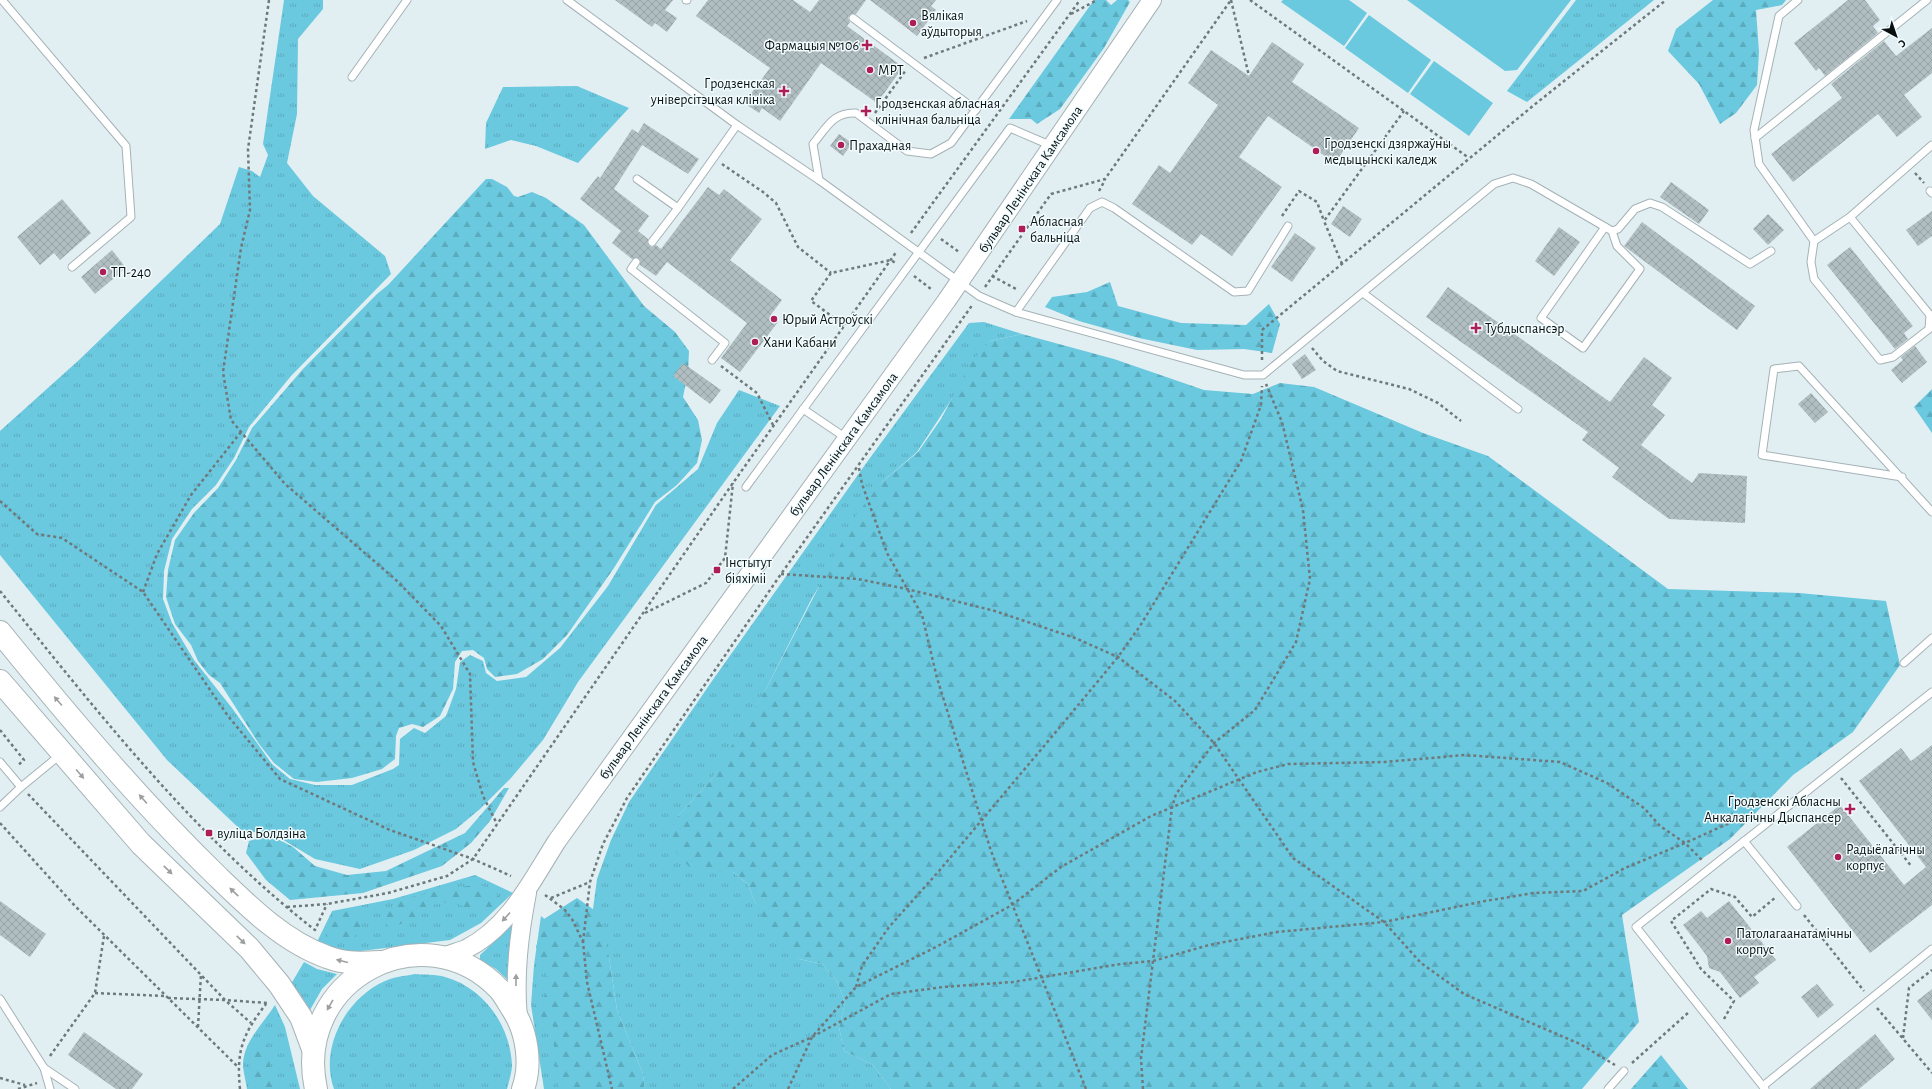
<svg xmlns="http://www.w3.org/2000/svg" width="1932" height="1089" font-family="'Alegreya Sans',sans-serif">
<defs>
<pattern id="grass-tufts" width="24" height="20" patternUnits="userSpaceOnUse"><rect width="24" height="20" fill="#6ac8df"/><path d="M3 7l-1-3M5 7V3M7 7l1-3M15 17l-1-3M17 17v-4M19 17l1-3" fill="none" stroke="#5babbe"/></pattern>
<pattern id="forest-firs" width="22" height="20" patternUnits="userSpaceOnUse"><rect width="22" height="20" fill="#6ac8df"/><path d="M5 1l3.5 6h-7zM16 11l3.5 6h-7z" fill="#5babbe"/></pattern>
<pattern id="building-cross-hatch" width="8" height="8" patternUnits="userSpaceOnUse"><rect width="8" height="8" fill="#b1bec1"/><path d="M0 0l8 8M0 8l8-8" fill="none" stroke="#97a2a5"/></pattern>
</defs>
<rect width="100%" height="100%" fill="#e1eff2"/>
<g fill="url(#grass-tufts)">
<path d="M 284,0 L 323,0 L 323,9 L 298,39 L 297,114 L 287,163 L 313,196 L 385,256 L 391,274 L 291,376 L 249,427 L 234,458 L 216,485 L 192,509 L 172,539 L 164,571 L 163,599 L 172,623 L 194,660 L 232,708 L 272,764 L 290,779 L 315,785 L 352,785 L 393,769 L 399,765 L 400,739 L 414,728 L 425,733 L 446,716 L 456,689 L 460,662 L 470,655 L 483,661 L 486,673 L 497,681 L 526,677 L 560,648 L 608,586 L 656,505 L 698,469 L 717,423 L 739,390 L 780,406 L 578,682 L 543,740 L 511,778 L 480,809 L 456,829 L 414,850 L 360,869 L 315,859 L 270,832 L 243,832 L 167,760 L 0,555 L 0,431 L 79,360 L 220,224 L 239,167 L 252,171 L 260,177 L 268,155 L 263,144 Z"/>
<path d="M 1576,0 L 1654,0 L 1527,102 L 1507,91 Z"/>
<path d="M 577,86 L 629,108 L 578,163 L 536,146 L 511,140 L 485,149 L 486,123 L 503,87 Z"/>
<path d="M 984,322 L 1022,334 L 990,341 L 917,452 L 882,482 L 812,598 L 766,689 L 734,744 L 711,780 L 678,816 L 708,872 L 733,872 L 748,884 L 755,903 L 799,959 L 822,964 L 837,981 L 845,1003 L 839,1027 L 844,1051 L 873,1065 L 891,1089 L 645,1089 L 643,1074 L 617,1010 L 609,957 L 593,909 L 597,879 L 611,840 L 629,802 L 712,681 L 867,462 L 969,323 Z"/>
<path d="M 475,875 L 513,893 L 481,923 L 450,940 L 361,951 L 337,951 L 317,942 L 332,911 L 393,899 Z"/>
<path d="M 541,916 L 570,941 L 601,1089 L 544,1089 L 531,1005 L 534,965 Z"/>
<path d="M 511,926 L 517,927 L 510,982 L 496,969 L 480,960 L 480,955 Z"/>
<path d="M 304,962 L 317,969 L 337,974 L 322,989 L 310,1010 L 300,994 L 291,984 Z"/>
<path d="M 415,974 C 424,975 436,974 445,977 C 484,988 510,1025 512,1065 C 512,1072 509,1081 507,1089 L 334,1089 C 319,1048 346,998 385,981 C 393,977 405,976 415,974 Z"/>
<path d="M 275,1005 L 285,1027 L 300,1089 L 247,1089 C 246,1082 244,1075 243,1067 C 242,1043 263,1024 275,1005 Z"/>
</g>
<g fill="url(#forest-firs)">
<path d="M 1094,0 L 1106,0 L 1111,5 L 1117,0 L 1128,0 L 1130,2 L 1104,48 L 1060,109 L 1037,124 L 1031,119 L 1009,119 Z"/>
<path d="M 1713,0 L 1786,0 L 1782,5 L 1756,10 L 1759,52 L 1757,85 L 1736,113 L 1720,124 L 1699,84 L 1668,51 L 1676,29 Z"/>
<path d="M 486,179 L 492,179 L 507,187 L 514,196 L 518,197 L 532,192 L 546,198 L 584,225 L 644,306 L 675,332 L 689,351 L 688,373 L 683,397 L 698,420 L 702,440 L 697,463 L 677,485 L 655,502 L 614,568 L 567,635 L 543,659 L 517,674 L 495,677 L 487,669 L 484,658 L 473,650 L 462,651 L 455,662 L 453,689 L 440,716 L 423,727 L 412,724 L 399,728 L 396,736 L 395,759 L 382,769 L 352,778 L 317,782 L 294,779 L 274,763 L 259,744 L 220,683 L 209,675 L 198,661 L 191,645 L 175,624 L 166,597 L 168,570 L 175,540 L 194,513 L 218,488 L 236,460 L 252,428 L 303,369 L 377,294 L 388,285 Z"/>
<path d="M 1110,282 L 1118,306 L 1181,323 L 1246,325 L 1269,304 L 1280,324 L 1272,353 L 1244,349 L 1197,350 L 1139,338 L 1079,321 L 1045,307 L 1052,297 L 1087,292 Z"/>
<path d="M 1022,334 L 1114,359 L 1204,390 L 1253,394 L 1280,383 L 1314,387 L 1423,433 L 1488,456 L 1668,589 L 1799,593 L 1886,601 L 1900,665 L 1853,732 L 1793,775 L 1730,839 L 1622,915 L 1639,1022 L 1582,1089 L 891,1089 L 873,1065 L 844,1051 L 839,1027 L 845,1003 L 837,981 L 822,964 L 799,959 L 770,931 L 755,903 L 748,884 L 733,872 L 708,872 L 693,871 L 674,850 L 668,838 L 678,816 L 711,780 L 766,689 L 856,515 L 882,482 L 918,452 L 941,419 L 971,363 L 990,341 Z"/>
<path d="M 1932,389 L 1932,433 L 1914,407 Z"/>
<path d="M 504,788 L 509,788 L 490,821 L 471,843 L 442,866 L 363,893 L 290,900 L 266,880 L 246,853 L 249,841 L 270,835 L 293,847 L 315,866 L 347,875 L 386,871 L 465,833 Z"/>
<path d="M 479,885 L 493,889 L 500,898 L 487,913 L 469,909 L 452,901 L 427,906 L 414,918 L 389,929 L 385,911 L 403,899 L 456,887 Z"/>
<path d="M 577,898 L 600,914 L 609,957 L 617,1010 L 643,1074 L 645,1089 L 559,1089 L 555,1064 L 553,1026 L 532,1009 L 552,988 L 536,947 L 544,919 Z"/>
<path d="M 346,911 L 360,913 L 361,928 L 354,937 L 328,940 C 325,925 336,919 346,911 Z"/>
<path d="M 267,1041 L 273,1089 L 252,1089 L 249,1063 L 252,1042 Z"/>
<path d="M 1661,1055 L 1688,1089 L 1631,1089 Z"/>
</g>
<g fill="#6ac8df">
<path d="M 1283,0 L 1349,0 L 1367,13 L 1344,46 L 1281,2 Z"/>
<path d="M 1407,0 L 1571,0 L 1517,70 L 1505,71 Z"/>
<path d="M 1369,15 L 1431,60 L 1408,93 L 1345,48 Z"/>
<path d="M 1434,61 L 1493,103 L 1469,136 L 1410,94 Z"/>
</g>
<g fill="url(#building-cross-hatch)">
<path d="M 615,0 L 673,0 L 665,10 L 677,18 L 667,32 L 655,23 L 652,27 Z"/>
<path d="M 708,0 L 793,0 L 810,12 L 819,0 L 866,0 L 856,14 L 849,15 L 848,18 L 850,22 L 847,26 L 903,67 L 877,103 L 821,63 L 780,121 L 762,108 L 759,113 L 744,103 L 770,68 L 696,16 Z"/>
<path d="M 870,0 L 936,0 L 931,6 L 936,10 L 917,36 Z"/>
<path d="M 1848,0 L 1865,0 L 1880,20 L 1873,26 L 1878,33 L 1825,76 L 1819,68 L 1816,71 L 1794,43 Z"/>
<path d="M 1932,28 L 1932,73 L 1904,95 L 1922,117 L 1897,137 L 1878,114 L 1793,182 L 1771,154 L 1842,98 L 1831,84 L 1884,41 L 1896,56 Z"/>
<path d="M 1272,42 L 1304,64 L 1292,82 L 1359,128 L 1335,163 L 1268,116 L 1239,157 L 1282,187 L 1232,256 L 1201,234 L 1192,245 L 1132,204 L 1159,165 L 1170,173 L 1218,105 L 1188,83 L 1211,50 L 1249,76 Z"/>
<path d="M 644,123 L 699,159 L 688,174 L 642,145 L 614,189 L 649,216 L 638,231 L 648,239 L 649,246 L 652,247 L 656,245 L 661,249 L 708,187 L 719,195 L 724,189 L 762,219 L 730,260 L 782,300 L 770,316 L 778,322 L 740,372 L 721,358 L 747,323 L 667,262 L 656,276 L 640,265 L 639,258 L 632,259 L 612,243 L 621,231 L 580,199 L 598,176 L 600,178 L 632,129 L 638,133 Z"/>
<path d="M 839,134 L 852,143 L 843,156 L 830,146 Z"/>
<path d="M 1671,182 L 1709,210 L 1699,224 L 1660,197 Z"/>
<path d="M 62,199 L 91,233 L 60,260 L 54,253 L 40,265 L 17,237 Z"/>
<path d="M 1343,206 L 1362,219 L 1350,237 L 1331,224 Z"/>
<path d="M 1932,211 L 1932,236 L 1918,246 L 1906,230 Z"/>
<path d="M 1768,214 L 1784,230 L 1768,245 L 1753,229 Z"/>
<path d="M 1642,222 L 1755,306 L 1737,330 L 1624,246 Z"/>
<path d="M 1559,227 L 1580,242 L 1554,276 L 1535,261 Z"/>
<path d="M 1295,233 L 1316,248 L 1292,282 L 1271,267 Z"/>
<path d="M 1850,247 L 1913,326 L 1904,333 L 1908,339 L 1895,349 L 1827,265 Z"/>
<path d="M 112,250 L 126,268 L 95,294 L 81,277 Z"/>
<path d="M 1448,287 L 1610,402 L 1644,357 L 1672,378 L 1652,405 L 1665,415 L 1641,445 L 1692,483 L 1699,473 L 1747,476 L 1745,523 L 1669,519 L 1612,477 L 1619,468 L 1582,440 L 1588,432 L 1426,317 Z"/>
<path d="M 1915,346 L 1927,362 L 1902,383 L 1891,370 L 1903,360 L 1901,357 Z"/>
<path d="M 1305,354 L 1316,370 L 1302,379 L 1292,364 Z"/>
<path d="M 683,363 L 721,390 L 710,404 L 673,376 Z"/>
<path d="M 1811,393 L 1828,412 L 1815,423 L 1798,404 Z"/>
<path d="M 1932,745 L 1932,905 L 1870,953 L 1787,847 L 1840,805 L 1904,885 L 1926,867 L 1859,781 L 1901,748 L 1911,761 Z"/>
<path d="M 0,901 L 46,934 L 30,957 L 0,935 Z"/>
<path d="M 1729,901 L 1776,960 L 1754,977 L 1759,983 L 1740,998 L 1720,972 L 1709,968 L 1707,956 L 1683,925 L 1701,911 L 1707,918 Z"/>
<path d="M 1817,984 L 1834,1005 L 1818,1018 L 1801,997 Z"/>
<path d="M 1932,989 L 1932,1020 L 1917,1001 Z"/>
<path d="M 84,1032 L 143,1074 L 132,1089 L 116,1089 L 68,1055 Z"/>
<path d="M 1875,1034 L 1895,1059 L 1859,1089 L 1810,1089 Z"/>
</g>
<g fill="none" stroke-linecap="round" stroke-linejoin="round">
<g stroke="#a5b2b6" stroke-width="9">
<g id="service">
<path d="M 2,0 L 126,146 L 131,217 L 72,267"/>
<path d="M 567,0 L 737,125 L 819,180 L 979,296 L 1016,312 L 1244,375 L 1263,375 L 1494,184 L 1513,178 L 1531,184 L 1612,231 L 1618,229 L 1635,209 L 1650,203 L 1662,207 L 1750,264 L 1771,251"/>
<path d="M 686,0 L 687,0"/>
<path d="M 1798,0 L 1779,16 L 1754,130 L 1759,164 L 1814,241 L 1811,262 L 1814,279 L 1880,360 L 1893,357 L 1929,329 L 1930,315"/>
<path d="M 853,18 L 976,110"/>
<path d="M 352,77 L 407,0"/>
<path d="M 1755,138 L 1927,0"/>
<path d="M 637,179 L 678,208 L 737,125"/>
<path d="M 819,180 L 813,144 C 827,127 833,112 856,113 L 907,151 L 931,154 L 951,143 L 1057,0"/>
<path d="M 1930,191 L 1932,193"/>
<path d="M 1850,217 L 1930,315 L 1932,315"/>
<path d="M 1605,227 L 1541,318 L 1583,348 L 1640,269 L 1617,246 L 1612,231"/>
<path d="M 1814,241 L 1850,217 L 1932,145"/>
<path d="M 652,242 L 678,208"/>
<path d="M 636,262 L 631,269 L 725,343 L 712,360"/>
<path d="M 1363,293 L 1518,409"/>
<path d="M 1016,312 L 1090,208 L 1102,202 L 1114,208 L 1234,292 L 1248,291 L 1288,226"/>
<path d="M 803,409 L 846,438"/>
<path d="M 1902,477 L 1762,455 L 1774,369 L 1799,366 L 1932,512"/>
<path d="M 746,487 L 1010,128 L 1052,146"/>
<path d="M 1904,663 L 1932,638"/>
<path d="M 0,762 L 21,787"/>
<path d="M 0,807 L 21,787 L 60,755"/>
<path d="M 1744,841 L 1797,906"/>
<path d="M 0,999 L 44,1068 L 75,1089"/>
<path d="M 44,1068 L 50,1089"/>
<path d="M 1763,1086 L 1932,949"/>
<path d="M 1608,1089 L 1624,1071"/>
<path d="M 1765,1089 L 1636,927 L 1932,692"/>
</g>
</g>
<g stroke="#a5b2b6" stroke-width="20">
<g id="tertiary">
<path d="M 443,957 C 450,954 458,952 466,949 C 510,927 532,880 557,841 L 947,300 L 1152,0"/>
<path d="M 518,1018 C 514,975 519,935 527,893"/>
</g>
</g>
<g stroke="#a5b2b6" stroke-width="24">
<g id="primary">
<path d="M 0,632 C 68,716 139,800 216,875 C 248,906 284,942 327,957 C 345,964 362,963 380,962"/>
<path d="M 0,681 L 141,844 L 249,948 L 279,984 L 301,1017 L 313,1049"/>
<path d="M 316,1089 C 292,980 423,909 500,990 C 505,996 509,1004 513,1010 C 527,1032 532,1064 523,1089"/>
</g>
</g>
<g stroke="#6f797b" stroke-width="2.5" stroke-dasharray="3 3" stroke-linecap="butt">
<path d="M 269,0 L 248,149 L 250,210 L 241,248 L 223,372 L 231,420 L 285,484 L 396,580 L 441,626 L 470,674 L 473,762 L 483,796 L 497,824"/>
<path d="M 1231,0 L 1249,76"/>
<path d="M 1250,0 L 1469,158"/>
<path d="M 1071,14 L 1097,0"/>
<path d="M 924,58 L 1027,21"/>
<path d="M 875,113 L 906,70"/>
<path d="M 722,164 L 763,192 L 776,203 L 798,247 L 831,273"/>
<path d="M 1915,173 L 1924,183"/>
<path d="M 1099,191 L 1105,180"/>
<path d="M 1282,216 L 1299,191 L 1317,202 L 1324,221"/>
<path d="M 911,233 L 1080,0"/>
<path d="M 941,239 L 959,252"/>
<path d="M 1342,264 L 1324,221 L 1404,111"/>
<path d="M 914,276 L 931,289"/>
<path d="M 992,276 L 1018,290"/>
<path d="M 985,287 L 1051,194 L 1105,179 L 1231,0"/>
<path d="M 844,325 L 811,301 L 831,273 L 891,260 L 897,264"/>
<path d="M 1312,348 L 1323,361 L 1337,371 L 1409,389 L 1438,403 L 1461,421"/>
<path d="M 1262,360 L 1262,330 L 1534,105 L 1666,0"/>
<path d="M 721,366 L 757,393 L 773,425"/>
<path d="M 859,468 L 862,484 L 887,553 L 922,615 L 937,678 L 991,851 L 1086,1089"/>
<path d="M 0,501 L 37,534 L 62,538 L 143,592 L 228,716 L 280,779 L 390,830 L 473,859 L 511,876"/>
<path d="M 781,574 L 858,579 L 907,589 L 995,611 L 1075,638 L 1118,657 L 1175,701 L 1214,743 L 1293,858 L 1384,922 L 1421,963 L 1464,994 L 1580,1044 L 1615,1065"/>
<path d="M 0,591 C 96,710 194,836 315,930 L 327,904"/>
<path d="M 143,592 L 157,554 L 191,495 L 241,432"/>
<path d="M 645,613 L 706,583 L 725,558 L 733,483"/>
<path d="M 0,730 L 24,760 L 17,766"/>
<path d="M 1841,778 L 1912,867"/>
<path d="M 28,794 L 225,1000 L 251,1023"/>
<path d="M 0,823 L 75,906 L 238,1067"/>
<path d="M 545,895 L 564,909 L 572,919 L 583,942 L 587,982 L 612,1089"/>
<path d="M 551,898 L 590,882"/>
<path d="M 287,907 L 327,904 L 388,893 L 447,876 L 473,859 L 733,483 L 897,251"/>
<path d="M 1804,915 L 1864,991"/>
<path d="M 583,942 L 590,882 L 603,844 L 627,798 L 781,574 L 973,304"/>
<path d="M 856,987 L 862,966 L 889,927 L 939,871 L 1060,727 L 1118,657 L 1140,626 L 1241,461 L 1261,405 L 1262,386"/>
<path d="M 95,993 L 166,996"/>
<path d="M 168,998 L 225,1000 L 267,1003"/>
<path d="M 1877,1008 L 1932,1073"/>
<path d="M 1724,1019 L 1734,1001 L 1701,969 L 1671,921 L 1711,889 L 1735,897 L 1752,917 L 1776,897"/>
<path d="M 198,1027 L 201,974"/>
<path d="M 1903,1038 L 1909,988 L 1932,970"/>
<path d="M 50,1056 L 95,993 L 104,936"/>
<path d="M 1632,1063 L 1689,1012"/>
<path d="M 0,1078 L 25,1085"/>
<path d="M 18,1089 L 37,1083"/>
<path d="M 240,1089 C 236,1050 243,1034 266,1004"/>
<path d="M 733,1089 L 772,1055 L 812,1037 L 891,994 L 943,987 L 1013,982 L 1121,964 L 1153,961 L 1209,945 L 1277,932 L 1384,922 L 1485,901 L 1534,893 L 1583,891 L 1625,868 L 1685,843 L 1734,821 L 1757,815"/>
<path d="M 788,1089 L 812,1037 L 856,987 L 936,947 L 1012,905 L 1061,867 L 1151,816 L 1257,772 L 1288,764 L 1385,762 L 1465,755 L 1560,762 L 1607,783 L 1644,808 L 1660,826 L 1685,843 L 1703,861"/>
<path d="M 1143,1089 L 1141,1058 L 1172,807 L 1176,794 L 1214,743 L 1255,710 L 1296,642 L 1310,579 L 1303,510 L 1282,422 L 1266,384"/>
</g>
<use href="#service" stroke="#fff" stroke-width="7"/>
<use href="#tertiary" stroke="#fff" stroke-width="18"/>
<use href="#primary" stroke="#fff" stroke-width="22"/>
</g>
<defs><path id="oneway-solid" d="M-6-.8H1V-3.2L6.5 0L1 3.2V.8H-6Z"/></defs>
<g fill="#9d9f9f">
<use href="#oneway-solid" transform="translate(58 701) rotate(-131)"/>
<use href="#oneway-solid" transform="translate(80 774) rotate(49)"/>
<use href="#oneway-solid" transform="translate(143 799) rotate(-131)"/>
<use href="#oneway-solid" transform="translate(168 870) rotate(44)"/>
<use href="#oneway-solid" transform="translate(234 892) rotate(-137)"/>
<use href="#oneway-solid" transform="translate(506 917) rotate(132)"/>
<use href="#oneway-solid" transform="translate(241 940) rotate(44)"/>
<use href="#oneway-solid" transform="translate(342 961) rotate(-166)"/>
<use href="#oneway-solid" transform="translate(516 980) rotate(-89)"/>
<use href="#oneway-solid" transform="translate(330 1005) rotate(120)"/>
</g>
<g fill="#ae1d53" stroke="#f1fcff" stroke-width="1.5">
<circle cx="913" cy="23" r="4"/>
<path d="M865 39h4v4h4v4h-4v4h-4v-4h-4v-4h4z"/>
<circle cx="870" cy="70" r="4"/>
<path d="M782 85h4v4h4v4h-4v4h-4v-4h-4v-4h4z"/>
<path d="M864 105h4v4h4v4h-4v4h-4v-4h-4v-4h4z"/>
<circle cx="841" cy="145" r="4"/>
<circle cx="1316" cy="151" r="4"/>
<rect x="1018" y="225" width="8" height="8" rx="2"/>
<circle cx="103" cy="272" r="4"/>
<circle cx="774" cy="319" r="4"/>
<path d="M1474 322h4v4h4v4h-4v4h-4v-4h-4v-4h4z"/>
<circle cx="755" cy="342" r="4"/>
<rect x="713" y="566" width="8" height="8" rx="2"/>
<path d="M1848 803h4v4h4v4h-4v4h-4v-4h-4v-4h4z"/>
<rect x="205" y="829" width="8" height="8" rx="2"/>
<circle cx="1838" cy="857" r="4"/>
<circle cx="1728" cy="941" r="4"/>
</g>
<g text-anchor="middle" stroke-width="3" stroke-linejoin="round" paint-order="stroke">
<g font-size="14" fill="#0a0f10" stroke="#f1fcff" text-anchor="start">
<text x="921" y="20">Вялікая<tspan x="921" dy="16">аўдыторыя</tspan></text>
<text x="859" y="50" text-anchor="end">Фармацыя №106</text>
<text x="878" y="75">МРТ</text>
<text x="775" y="88" text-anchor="end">Гродзенская<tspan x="775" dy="16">універсітэцкая клініка</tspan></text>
<text x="875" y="108">Гродзенская абласная<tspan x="875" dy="16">клінічная бальніца</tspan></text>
<text x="1324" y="148">Гродзенскі дзяржаўны<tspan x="1324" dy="16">медыцынскі каледж</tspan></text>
<text x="849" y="150">Прахадная</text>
<text x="1030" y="226">Абласная<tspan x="1030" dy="16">бальніца</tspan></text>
<text x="111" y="277">ТП-240</text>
<text x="782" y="324">Юрый Астроўскі</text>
<text x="1485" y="333">Тубдыспансэр</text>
<text x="763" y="347">Хани Кабани</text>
<text x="725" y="567">Інстытут<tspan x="725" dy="16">біяхіміі</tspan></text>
<text x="1841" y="806" text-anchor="end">Гродзенскі Абласны<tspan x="1841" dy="16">Анкалагічны Дыспансер</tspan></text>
<text x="217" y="838">вуліца Болдзіна</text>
<text x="1846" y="854">Радыёлагічны<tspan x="1846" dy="16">корпус</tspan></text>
<text x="1736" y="938">Патолагаанатамічны<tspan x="1736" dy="16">корпус</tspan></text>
</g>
<g font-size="14" fill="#0a0f10" stroke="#f1fcff">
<text transform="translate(1030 179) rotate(-56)" y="5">бульвар Ленінскага Камсамола</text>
<text transform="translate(843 444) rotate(-54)" y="5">бульвар Ленінскага Камсамола</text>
<text transform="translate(653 707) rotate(-54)" y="5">бульвар Ленінскага Камсамола</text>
</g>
</g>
<g transform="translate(1896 36) rotate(140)" stroke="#f1fcff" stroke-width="3" paint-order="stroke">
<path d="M0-3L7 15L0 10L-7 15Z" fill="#0a0f10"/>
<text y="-6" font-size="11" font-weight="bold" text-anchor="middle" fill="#0a0f10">С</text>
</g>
</svg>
